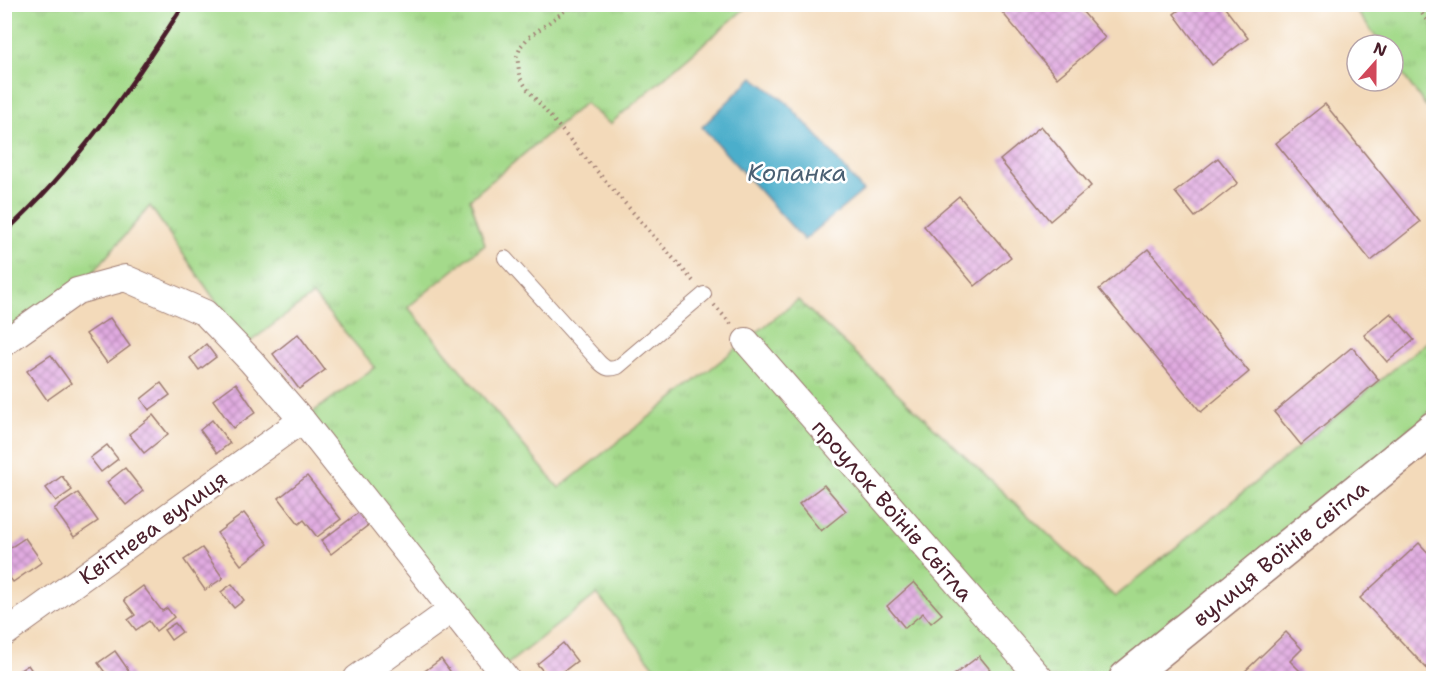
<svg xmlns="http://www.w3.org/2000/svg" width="1438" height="683" font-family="'Shantell Sans',sans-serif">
<defs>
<pattern id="grass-tufts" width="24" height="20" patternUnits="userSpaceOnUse" patternTransform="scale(1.5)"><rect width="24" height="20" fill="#a4da8b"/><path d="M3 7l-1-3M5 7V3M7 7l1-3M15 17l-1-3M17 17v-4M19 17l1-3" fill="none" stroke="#8fbb78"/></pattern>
<pattern id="building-cross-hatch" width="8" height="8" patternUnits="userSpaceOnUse" patternTransform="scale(1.5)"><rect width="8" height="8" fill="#e1abe1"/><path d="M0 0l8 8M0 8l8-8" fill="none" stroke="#b88bb7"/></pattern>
</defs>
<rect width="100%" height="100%" fill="#fff"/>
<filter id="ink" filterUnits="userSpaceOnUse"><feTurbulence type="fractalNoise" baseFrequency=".0167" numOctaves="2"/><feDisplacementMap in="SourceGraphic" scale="12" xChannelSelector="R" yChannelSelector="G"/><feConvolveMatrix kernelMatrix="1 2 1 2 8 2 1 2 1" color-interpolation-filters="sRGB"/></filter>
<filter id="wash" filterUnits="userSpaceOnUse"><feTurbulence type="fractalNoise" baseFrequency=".008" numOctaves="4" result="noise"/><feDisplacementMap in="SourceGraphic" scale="24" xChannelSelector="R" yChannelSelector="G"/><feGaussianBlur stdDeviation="1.35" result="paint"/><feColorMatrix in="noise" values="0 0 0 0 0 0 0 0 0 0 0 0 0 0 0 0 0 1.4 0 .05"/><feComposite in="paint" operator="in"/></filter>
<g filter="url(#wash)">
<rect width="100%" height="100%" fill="#f3daba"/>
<g fill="url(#grass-tufts)" stroke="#777c5b" stroke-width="1.5">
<path d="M 5,5 L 749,5 L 610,124 L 585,103 L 470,199 L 485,244 L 408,307 L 559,488 L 798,300 L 1115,597 L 1433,337 L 1433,427 L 1126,678 L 663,678 L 597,594 L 500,670 L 302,420 L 375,367 L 313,295 L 246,345 L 150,206 L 77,291 L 5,343 Z"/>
<path d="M 1352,5 L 1433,5 L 1433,116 L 1393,61 L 1393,45 L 1382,45 Z"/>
</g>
<path fill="#4baecb" stroke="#4a667b" stroke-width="1.5" d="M 753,77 L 786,102 L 820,139 L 863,191 L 804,240 L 702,127 Z"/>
<g id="blocks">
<g fill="url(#building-cross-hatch)">
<path d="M 1187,4 L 1222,4 L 1248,38 L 1212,65 L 1174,14 Z"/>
<path d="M 996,5 L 1077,5 L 1105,38 L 1057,78 Z"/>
<path d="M 1325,104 L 1420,222 L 1371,261 L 1276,143 Z"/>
<path d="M 1041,126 L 1091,186 L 1050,221 L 1000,160 Z"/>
<path d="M 1218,158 L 1238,183 L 1195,217 L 1175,192 Z"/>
<path d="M 959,196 L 1011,257 L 975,286 L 924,226 Z"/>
<path d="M 1148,249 L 1249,372 L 1201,412 L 1099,289 Z"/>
<path d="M 1391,313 L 1414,340 L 1387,362 L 1364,335 Z"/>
<path d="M 110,318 L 130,346 L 107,363 L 86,334 Z"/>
<path d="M 298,334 L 325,370 L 299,389 L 273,354 Z"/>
<path d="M 206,344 L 216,357 L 199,370 L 190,358 Z"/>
<path d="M 1352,347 L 1379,380 L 1301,445 L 1274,412 Z"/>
<path d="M 51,355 L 71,383 L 47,400 L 27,371 Z"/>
<path d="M 161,383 L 170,395 L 149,410 L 141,399 Z"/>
<path d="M 236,383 L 256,412 L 233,428 L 213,400 Z"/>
<path d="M 153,415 L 168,434 L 144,453 L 129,434 Z"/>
<path d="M 212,420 L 230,443 L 217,453 L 200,430 Z"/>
<path d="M 107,445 L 118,459 L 101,472 L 90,458 Z"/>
<path d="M 125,468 L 143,491 L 126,505 L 107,482 Z"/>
<path d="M 62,476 L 72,490 L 56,501 L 46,488 Z"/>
<path d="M 307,476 L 341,519 L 317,537 L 304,520 L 299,524 L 279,498 Z"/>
<path d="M 824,485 L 846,511 L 821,531 L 799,504 Z"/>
<path d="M 78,493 L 98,521 L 74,537 L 54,509 Z"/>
<path d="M 362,510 L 371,523 L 331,554 L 321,541 Z"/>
<path d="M 244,513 L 268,544 L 241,565 L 217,533 Z"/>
<path d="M 25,538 L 42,562 L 13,582 L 4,570 L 4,552 Z"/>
<path d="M 1419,543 L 1434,559 L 1434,676 L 1360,598 Z"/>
<path d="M 202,548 L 223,578 L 205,590 L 184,560 Z"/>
<path d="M 914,582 L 942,614 L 931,623 L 923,613 L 905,628 L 887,606 Z"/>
<path d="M 232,584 L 244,600 L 234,608 L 221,592 Z"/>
<path d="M 143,586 L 162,611 L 167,608 L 174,617 L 156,631 L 149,621 L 136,630 L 128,620 L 135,615 L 124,600 Z"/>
<path d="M 175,623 L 182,632 L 171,640 L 164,630 Z"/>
<path d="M 1286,632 L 1302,649 L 1290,661 L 1307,678 L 1238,678 Z"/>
<path d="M 563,643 L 577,661 L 555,678 L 549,678 L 537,664 Z"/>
<path d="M 115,651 L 134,678 L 109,678 L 98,663 Z"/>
<path d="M 979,656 L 997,678 L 950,678 Z"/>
<path d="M 441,659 L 455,678 L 419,678 L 418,676 Z"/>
<path d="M 28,665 L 37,678 L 8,678 Z"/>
</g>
</g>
</g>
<g filter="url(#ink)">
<use href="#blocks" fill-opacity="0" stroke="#9e7c72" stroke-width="1.5"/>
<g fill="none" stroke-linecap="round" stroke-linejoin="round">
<g stroke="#9e7c72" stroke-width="16">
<path id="service" d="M 505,258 L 599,362 C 606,369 609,370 618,367 L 704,294"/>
</g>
<g stroke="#9e7c72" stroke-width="28">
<g id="minor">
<path d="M 746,341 L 1040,678"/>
<path d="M 4,343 L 77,291 L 125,278 L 205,313 L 251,361 L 302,420 L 506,678"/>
<path d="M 4,634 L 302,420"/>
<path d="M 357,678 L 443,616"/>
</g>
</g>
<g stroke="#9e7c72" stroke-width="36">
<path id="tertiary" d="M 1126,678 L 1434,428"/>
</g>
<g stroke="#9e7c72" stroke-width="4" stroke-dasharray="1.5 4.5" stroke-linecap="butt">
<path d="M 574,4 L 529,37 L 521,46 L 517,56 L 520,78 L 528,90 L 581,153 L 693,281"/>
<path d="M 1415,4 L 1434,30"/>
<path d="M 714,305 L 731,324"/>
</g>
<use href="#service" stroke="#fff" stroke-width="14"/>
<use href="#minor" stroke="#fff" stroke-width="26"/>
<use href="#tertiary" stroke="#fff" stroke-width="33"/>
<path stroke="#4a1f2b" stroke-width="4.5" d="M 4,233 C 76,167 132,86 184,4"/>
</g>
</g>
<g text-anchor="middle" stroke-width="5" stroke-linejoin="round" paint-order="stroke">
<g font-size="22" fill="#4a1f2b" stroke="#fff">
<text transform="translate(893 510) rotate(49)" y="8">проулок Воїнів Світла</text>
<text transform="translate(153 527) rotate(-36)" y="8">Квітнева вулиця</text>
<text transform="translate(1280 553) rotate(-39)" y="8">вулиця Воїнів світла</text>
</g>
<g font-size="24" font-style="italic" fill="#4a5f73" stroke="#fff">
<text x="797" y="181">Копанка</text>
</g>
</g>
<rect width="1438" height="683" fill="none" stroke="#fff" stroke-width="24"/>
<g transform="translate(1375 63) rotate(21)"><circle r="28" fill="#ffffff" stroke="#b7a5aa" stroke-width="1.5"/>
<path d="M0-4.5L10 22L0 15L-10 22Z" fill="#d1495b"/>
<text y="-9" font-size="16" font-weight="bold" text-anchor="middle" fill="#4a1f2b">N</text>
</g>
</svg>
